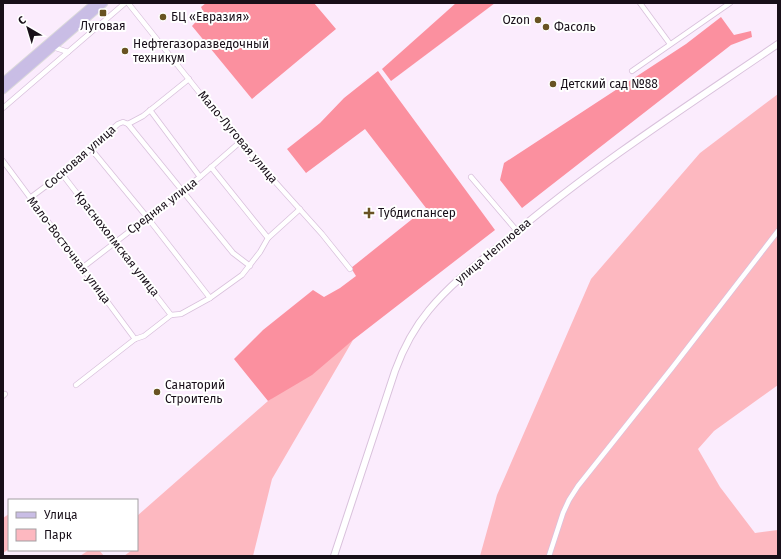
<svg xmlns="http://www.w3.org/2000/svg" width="781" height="559" font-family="'Fira Sans',sans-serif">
<rect width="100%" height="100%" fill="#fbecfd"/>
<g fill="#fdb8c0">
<path d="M 778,94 L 778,385 L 714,431 L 698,449 L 720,487 L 755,533 L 778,530 L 778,556 L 480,556 L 497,495 L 591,279 L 700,153 Z"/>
<path d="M 353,340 L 272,479 L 253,556 L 124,556 L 132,550 L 137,550 L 137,516 L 268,401 Z"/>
<path d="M 9,514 L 9,549 L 3,553 L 3,518 Z"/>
<path d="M 89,550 L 99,550 L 104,556 L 80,556 Z"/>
</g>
<g fill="#fb909f">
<path d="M 206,3 L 314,3 L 336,29 L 252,99 L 192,26 L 204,13 L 201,7 Z"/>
<path d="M 456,3 L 495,3 L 391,81 L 382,69 Z"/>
<path d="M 721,17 L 734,35 L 751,31 L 752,37 L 731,45 L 522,208 L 500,180 L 504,163 L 686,44 Z"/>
<path d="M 378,71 L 495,230 L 353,340 L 312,375 L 268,401 L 234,359 L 263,330 L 313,290 L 324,297 L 340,288 L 356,276 L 351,268 L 426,208 L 365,129 L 306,173 L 287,149 L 320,123 L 344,98 Z"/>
</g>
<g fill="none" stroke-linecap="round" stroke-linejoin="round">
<g stroke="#d9c1dc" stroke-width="6">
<g id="minor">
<path d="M 128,3 L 234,136 L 322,234 L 350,269"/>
<path d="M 640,3 L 670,44"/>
<path d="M 53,47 L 68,52"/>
<path d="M 632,71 L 730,3"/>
<path d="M 3,108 L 125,3"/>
<path d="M 150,110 L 200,177"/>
<path d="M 128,124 L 233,253 L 250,266"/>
<path d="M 91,149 L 147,217 L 210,298"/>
<path d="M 3,161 L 135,339"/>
<path d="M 211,167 L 268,238"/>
<path d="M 62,174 L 171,315"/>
<path d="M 471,177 L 517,231"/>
<path d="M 30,198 L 62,174 L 118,124 L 123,122 L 128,124 L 143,116 L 189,79"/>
<path d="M 82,268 L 200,177 L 240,142"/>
<path d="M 76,385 L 135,339 L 144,336 L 171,315 L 181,314 L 210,298 L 242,275 L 260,252 L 268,238 L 300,209"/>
<path d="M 3,396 L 5,394"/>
<path d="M 549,556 L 563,513 L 569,500 L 578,486 L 672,368 L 778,231"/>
</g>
</g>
<g stroke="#d9c1dc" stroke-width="8">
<path id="secondary" d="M 334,556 L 395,371 C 403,349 414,328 429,310 C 452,282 482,260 510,237 C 594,166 687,106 778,44"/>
</g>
<g stroke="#dad9da" stroke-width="9">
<g id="primary">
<path d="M 3,82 L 95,3"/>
<path d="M 3,90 L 104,3"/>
</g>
</g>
<use href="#minor" stroke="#fff" stroke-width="4.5"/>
<use href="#secondary" stroke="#fff" stroke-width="6"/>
<use href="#primary" stroke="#c9bde5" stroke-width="7"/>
</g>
<g fill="#685322" stroke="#fff" stroke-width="1.5">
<rect x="99" y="9" width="8" height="8" rx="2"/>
<circle cx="163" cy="17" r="4"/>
<circle cx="538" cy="20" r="4"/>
<circle cx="546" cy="27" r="4"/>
<circle cx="125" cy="51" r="4"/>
<circle cx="553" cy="84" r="4"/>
<path d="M367 207h4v4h4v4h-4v4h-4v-4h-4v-4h4z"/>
<circle cx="157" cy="392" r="4"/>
</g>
<g text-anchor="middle" stroke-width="4" stroke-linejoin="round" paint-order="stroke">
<g font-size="12" fill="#180f19" stroke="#fff" text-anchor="start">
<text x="171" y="21">БЦ «Евразия»</text>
<text x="530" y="24" text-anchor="end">Ozon</text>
<text x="103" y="30" text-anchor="middle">Луговая</text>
<text x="554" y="31">Фасоль</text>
<text x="133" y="48">Нефтегазоразведочный<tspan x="133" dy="14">техникум</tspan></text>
<text x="561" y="88">Детский сад №88</text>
<text x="378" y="217">Тубдиспансер</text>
<text x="165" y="389">Санаторий<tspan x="165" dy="14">Строитель</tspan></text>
</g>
<g font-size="12" fill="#180f19" stroke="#fff">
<text transform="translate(238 137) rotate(50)" y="4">Мало-Луговая улица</text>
<text transform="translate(80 157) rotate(-41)" y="4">Сосновая улица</text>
<text transform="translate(162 206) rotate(-37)" y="4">Средняя улица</text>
<text transform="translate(117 244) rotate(52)" y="4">Краснохолмская улица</text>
<text transform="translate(69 250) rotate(53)" y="4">Мало-Восточная улица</text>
<text transform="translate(493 251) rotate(-40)" y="4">улица Неплюева</text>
</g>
</g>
<rect width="781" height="559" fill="none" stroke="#180f19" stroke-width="8"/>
<rect x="8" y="499" width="130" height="52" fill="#ffffff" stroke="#a39fa3"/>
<rect x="16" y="512" width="20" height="6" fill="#c9bde5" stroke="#a39fa3"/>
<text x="44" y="519" font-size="12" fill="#180f19">Улица</text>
<rect x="16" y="529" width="20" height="12" fill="#fdb8c0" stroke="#a39fa3"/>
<text x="44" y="539" font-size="12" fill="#180f19">Парк</text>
<g transform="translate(28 28) rotate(322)" stroke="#ffffff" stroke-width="3" paint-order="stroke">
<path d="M0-3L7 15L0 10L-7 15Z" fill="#180f19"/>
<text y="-6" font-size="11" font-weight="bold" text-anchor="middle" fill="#180f19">С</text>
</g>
</svg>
